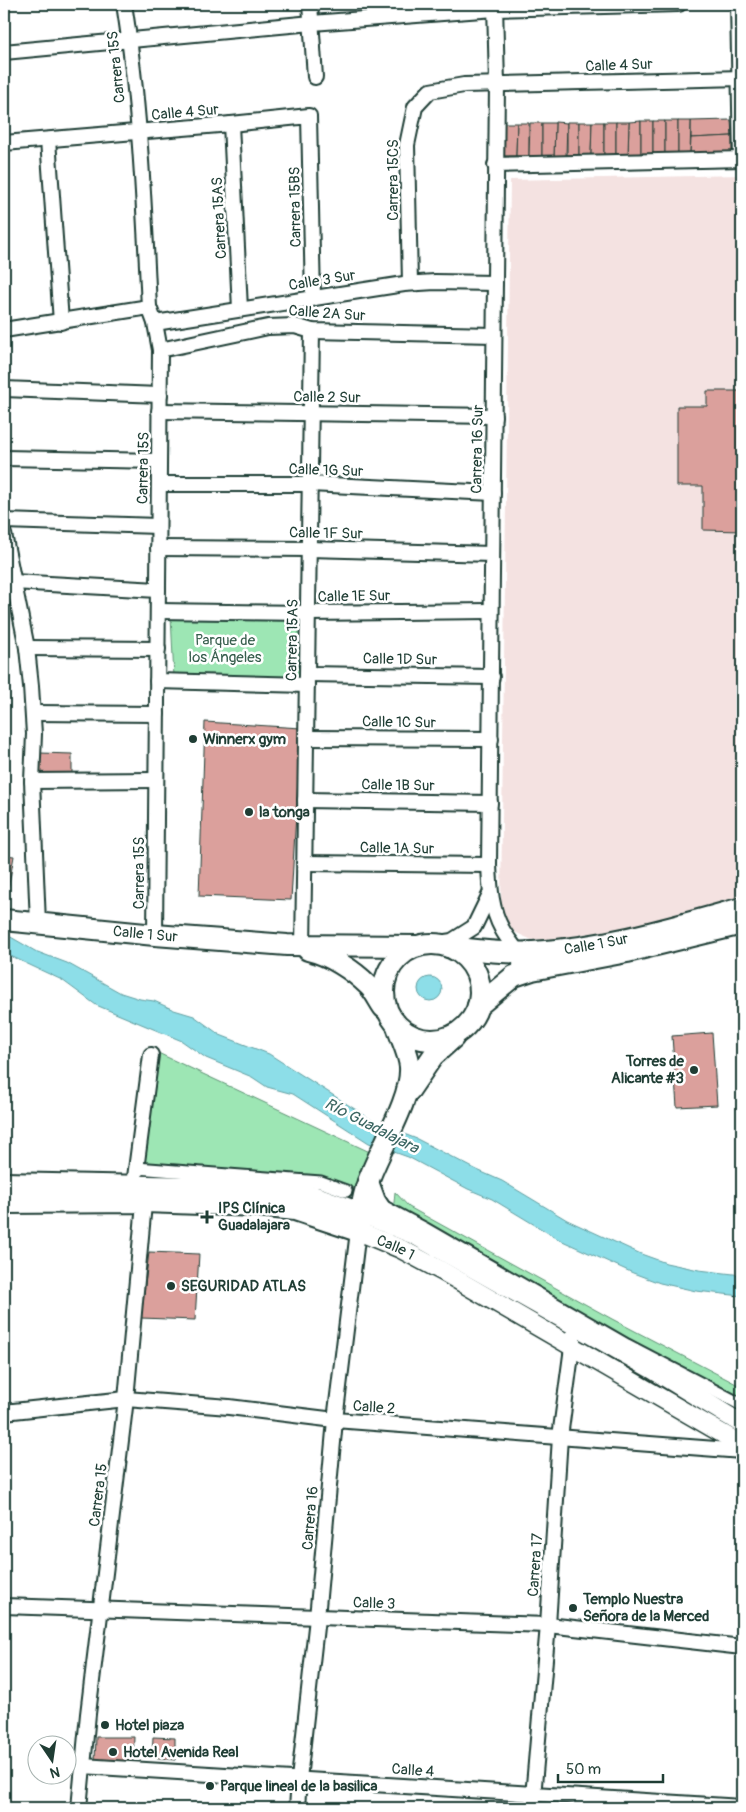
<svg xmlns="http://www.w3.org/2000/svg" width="746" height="1812" font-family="Pangolin,sans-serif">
<rect width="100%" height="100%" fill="#fff"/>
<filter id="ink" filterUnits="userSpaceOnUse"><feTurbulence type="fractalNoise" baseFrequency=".02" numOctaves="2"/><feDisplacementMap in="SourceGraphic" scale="10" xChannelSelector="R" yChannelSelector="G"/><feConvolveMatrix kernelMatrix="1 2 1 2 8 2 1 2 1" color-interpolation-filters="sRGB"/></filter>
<g filter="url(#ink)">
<path fill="#f4e2e1" d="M 742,175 L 742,897 L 633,926 L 561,938 L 532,940 L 510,930 L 501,905 L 510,180 Z"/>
<g fill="#9de6b4" stroke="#5e9274">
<path d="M 171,616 L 305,618 L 304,681 L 174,678 Z"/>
<path d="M 156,1052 L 374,1154 L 363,1181 L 352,1189 L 328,1197 L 137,1185 Z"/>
<path d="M 395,1192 L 409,1207 L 612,1319 L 742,1387 L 742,1410 L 393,1213 Z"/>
</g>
<g fill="#8ddee8" stroke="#619ea0">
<path d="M 9,936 L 35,951 L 67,963 L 121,993 L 140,999 L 154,1001 L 174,1010 L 194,1016 L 220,1035 L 269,1054 L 378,1124 L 417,1139 L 477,1170 L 502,1181 L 567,1220 L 641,1254 L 666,1263 L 699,1270 L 742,1275 L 742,1296 L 696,1291 L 660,1283 L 633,1273 L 558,1239 L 492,1199 L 468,1189 L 408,1157 L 369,1143 L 293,1094 L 267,1087 L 252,1077 L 206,1058 L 182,1041 L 96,1005 L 62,980 L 4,953 L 4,937 Z"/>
<circle cx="430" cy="989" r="12"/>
</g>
<g fill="#dba09c" stroke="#1f3d34">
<path d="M 731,120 L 732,136 L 691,138 L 691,121 Z"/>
<path d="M 641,121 L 641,155 L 628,155 L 629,122 Z"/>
<rect x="641" y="121" width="12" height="34"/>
<path d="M 653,121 L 665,121 L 665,154 L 653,155 Z"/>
<rect x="665" y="121" width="13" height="33"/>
<path d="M 678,121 L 691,121 L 690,154 L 678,154 Z"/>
<path d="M 555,122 L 567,123 L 566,156 L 554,156 Z"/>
<path d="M 567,122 L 579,122 L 579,156 L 567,155 Z"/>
<path d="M 579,122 L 592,122 L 591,156 L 579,156 Z"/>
<path d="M 592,122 L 604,122 L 604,155 L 591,155 Z"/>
<rect x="604" y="122" width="12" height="33"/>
<path d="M 616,122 L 629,122 L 628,155 L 616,155 Z"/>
<path d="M 504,123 L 517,123 L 516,156 L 503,156 Z"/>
<path d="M 517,123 L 529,123 L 529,156 L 516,156 Z"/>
<path d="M 530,123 L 542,123 L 542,156 L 529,156 Z"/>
<path d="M 542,123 L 555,123 L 554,156 L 542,156 Z"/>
<path d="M 732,136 L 732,152 L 690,154 L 691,138 Z"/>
<path d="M 707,391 L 742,391 L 742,531 L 703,530 L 703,486 L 677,486 L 677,406 L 707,406 Z"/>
<path d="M 205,722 L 301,728 L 291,900 L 199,896 Z"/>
<path d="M 40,753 L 72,754 L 72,774 L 40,774 Z"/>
<path d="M 4,855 L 14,856 L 8,890 L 4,890 Z"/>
<path d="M 712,1033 L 717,1105 L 677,1107 L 672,1036 Z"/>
<path d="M 149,1252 L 199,1254 L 195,1320 L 141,1318 Z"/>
<path d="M 96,1737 L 134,1737 L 133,1762 L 95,1761 Z"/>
<path d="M 153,1737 L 175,1738 L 175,1760 L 152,1757 Z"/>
</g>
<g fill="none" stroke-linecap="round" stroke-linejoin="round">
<g stroke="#1f3d34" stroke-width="15">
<g id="pedestrian">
<path d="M 136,1168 L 321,1182 L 346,1191"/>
<path d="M 381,1205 L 424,1228 L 627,1345 L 742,1405"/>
</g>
</g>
<g stroke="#1f3d34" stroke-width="18">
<g id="minor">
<path d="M 124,4 C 140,104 144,206 149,307 L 155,323 L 160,350 L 155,935"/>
<path d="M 310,4 L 315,77"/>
<path d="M 495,4 L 497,85 L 489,865 C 490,888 491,909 502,929 C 508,941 519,949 520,962 C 521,969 518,971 514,976"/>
<path d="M 738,4 L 741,159"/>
<path d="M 4,52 L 312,23 L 495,9 L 679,4"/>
<path d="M 231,124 L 240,309"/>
<path d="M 48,140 L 61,322"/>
<path d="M 4,143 L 231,124 L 309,116 L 313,299"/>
<path d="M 495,165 L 742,159"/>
<path d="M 410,283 L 407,145 L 415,107 L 430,91 L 464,85 L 742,78"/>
<path d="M 155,323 L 404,284 L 435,282 L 495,283"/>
<path d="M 4,330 L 149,307"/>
<path d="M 160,350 L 268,327 L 295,326 L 312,331 L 494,335"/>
<path d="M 4,389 L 160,395"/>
<path d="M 159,411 L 494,416"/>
<path d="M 4,458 L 159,461"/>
<path d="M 159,484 L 310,484 L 493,493"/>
<path d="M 4,521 L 158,526"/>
<path d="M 4,534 L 27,648 L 31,686 L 34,734 L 32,781 L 38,923"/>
<path d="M 158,548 L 309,549 L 492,554"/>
<path d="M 13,582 L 158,590"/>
<path d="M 158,611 L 308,613 L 491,611"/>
<path d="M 27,648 L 158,649"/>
<path d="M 307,674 L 492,677"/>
<path d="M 157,681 L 307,685"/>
<path d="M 34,713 L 157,714"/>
<path d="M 306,738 L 491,739"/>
<path d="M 32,781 L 156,780"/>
<path d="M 305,800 L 490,803"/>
<path d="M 304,863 L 489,865"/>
<path d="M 432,944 L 452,941 L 474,927 L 490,894"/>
<path d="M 303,949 L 312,331"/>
<path d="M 134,1185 L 151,1055"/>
<path d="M 4,1412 L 126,1399 L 229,1407 L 335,1420 L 742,1451"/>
<path d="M 4,1606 L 548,1625 L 742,1647"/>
<path d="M 82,1766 L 742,1807"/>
<path d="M 79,1808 L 88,1714 L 126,1399 L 145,1193"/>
<path d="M 297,1808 L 299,1779 L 317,1618 L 335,1420 L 358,1231"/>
<path d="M 532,1808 L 548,1625 L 560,1437 L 575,1325"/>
</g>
</g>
<g stroke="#1f3d34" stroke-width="21">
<g id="tertiary">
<path d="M 360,1213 L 414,1235 L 655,1371 L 742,1424"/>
<path id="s1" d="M 358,1231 L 401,1249 L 442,1271 L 742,1445"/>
</g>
</g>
<g stroke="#1f3d34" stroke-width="24">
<g id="secondary">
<path id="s2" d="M 4,920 L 155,935 L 287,945 L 418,946"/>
<circle cx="432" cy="992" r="48"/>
<path id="s3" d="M 449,947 C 477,950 506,954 533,952 C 604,948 674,927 742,908"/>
<path d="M 308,950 C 330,955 353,970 369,986 C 375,992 379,1001 384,1008"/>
<path d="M 478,1006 L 514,976 L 532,970 L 627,952 L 742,924"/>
<path d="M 409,1091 L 433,1056 L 454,1037"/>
<path d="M 368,1182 L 375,1201 L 391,1225"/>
<path d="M 4,1183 L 244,1188 L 301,1194 L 316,1197 L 360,1213"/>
<path d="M 4,1203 L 144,1202 L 258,1206 L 295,1210 L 358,1231 C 360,1214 362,1198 368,1182 C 379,1149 412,1100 410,1067 C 409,1054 401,1039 397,1026"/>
</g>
</g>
<use href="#pedestrian" stroke="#fff" stroke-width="11"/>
<use href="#minor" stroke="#fff" stroke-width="14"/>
<use href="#tertiary" stroke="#fff" stroke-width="18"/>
<use href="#secondary" stroke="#fff" stroke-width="20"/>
</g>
</g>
<g fill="#1f3d34" stroke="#fff" stroke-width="2">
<circle cx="193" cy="739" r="5"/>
<circle cx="249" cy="812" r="5"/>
<circle cx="694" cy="1070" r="5"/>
<path d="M204.5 1209.5h5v5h5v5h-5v5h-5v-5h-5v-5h5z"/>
<circle cx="171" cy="1286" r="5"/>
<circle cx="573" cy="1608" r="5"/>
<circle cx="105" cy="1725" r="5"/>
<circle cx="113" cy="1752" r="5"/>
<circle cx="210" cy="1786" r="5"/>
</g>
<g text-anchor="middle" stroke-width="5" stroke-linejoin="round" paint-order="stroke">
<g font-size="15" fill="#1f3d34" stroke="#fff">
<text transform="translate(619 65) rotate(-2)" y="5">Calle 4 Sur</text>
<text transform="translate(116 67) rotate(-96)" y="5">Carrera 15S</text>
<text transform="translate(185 112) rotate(-5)" y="5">Calle 4 Sur</text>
<text transform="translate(393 180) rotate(-90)" y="5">Carrera 15CS</text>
<text transform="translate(295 207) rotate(-91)" y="5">Carrera 15BS</text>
<text transform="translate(219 218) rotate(-93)" y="5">Carrera 15AS</text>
<text transform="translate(322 280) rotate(-9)" y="5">Calle 3 Sur</text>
<text transform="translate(327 313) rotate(4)" y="5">Calle 2A Sur</text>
<text transform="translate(327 397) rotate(1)" y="5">Calle 2 Sur</text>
<text transform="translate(477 449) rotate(-89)" y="5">Carrera 16 Sur</text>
<text transform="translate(143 468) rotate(-89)" y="5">Carrera 15S</text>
<text transform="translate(326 470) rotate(2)" y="5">Calle 1G Sur</text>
<text transform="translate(326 533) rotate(1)" y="5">Calle 1F Sur</text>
<text transform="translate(354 596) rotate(-1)" y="5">Calle 1E Sur</text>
<text transform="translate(292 640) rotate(-89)" y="5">Carrera 15AS</text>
<text transform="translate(400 659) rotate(1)" y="5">Calle 1D Sur</text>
<text transform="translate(399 722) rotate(1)" y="5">Calle 1C Sur</text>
<text transform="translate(398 785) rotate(1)" y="5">Calle 1B Sur</text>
<text transform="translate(397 848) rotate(1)" y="5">Calle 1A Sur</text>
<text transform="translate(139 873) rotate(-90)" y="5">Carrera 15S</text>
<text dy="5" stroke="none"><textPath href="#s2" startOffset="142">Calle 1 Sur</textPath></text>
<text dy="5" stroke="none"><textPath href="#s3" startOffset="148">Calle 1 Sur</textPath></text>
<text dy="5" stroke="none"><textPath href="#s1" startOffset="41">Calle 1</textPath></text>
<text transform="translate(374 1407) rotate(4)" y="5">Calle 2</text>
<text transform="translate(98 1495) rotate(-83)" y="5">Carrera 15</text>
<text transform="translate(310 1518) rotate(-85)" y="5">Carrera 16</text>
<text transform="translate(535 1565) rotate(-86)" y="5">Carrera 17</text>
<text transform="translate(374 1603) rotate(2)" y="5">Calle 3</text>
<text transform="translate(413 1770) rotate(4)" y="5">Calle 4</text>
</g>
<g font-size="15" fill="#385f4e" stroke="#fff">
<text x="225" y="645">Parque de<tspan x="225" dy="17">los Ángeles</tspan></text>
</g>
<g font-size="15" font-weight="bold" fill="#1f3d34" stroke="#fff" text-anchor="start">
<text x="203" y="744">Winnerx gym</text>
<text x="259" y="817">la tonga</text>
<text x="684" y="1066" text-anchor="end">Torres de<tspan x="684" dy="17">Alicante #3</tspan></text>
<text x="218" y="1213">IPS Clínica<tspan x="218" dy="17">Guadalajara</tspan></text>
<text x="181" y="1291">SEGURIDAD ATLAS</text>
<text x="583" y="1604">Templo Nuestra<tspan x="583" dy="17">Señora de la Merced</tspan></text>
<text x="115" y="1730">Hotel piaza</text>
<text x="123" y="1757">Hotel Avenida Real</text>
<text x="220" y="1791">Parque lineal de la basilica</text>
</g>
<g font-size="16" font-style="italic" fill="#3a6561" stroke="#fff">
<text transform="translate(372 1125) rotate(27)" y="6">Río Guadalajara</text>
</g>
</g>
<rect width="746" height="1812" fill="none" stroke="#fff" stroke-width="20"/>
<rect x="10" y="10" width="726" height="1792" fill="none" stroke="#1f3d34" stroke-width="2" filter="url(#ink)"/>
<g transform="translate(52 1760) rotate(167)"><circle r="24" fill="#ffffff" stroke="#a5b1ae"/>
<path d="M0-4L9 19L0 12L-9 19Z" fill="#1f3d34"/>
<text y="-8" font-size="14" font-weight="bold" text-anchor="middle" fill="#1f3d34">N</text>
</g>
<path d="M558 1774v8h105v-8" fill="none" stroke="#1f3d34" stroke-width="2.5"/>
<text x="566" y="1774" font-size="15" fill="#1f3d34" stroke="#ffffff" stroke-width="4" paint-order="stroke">50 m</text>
</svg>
